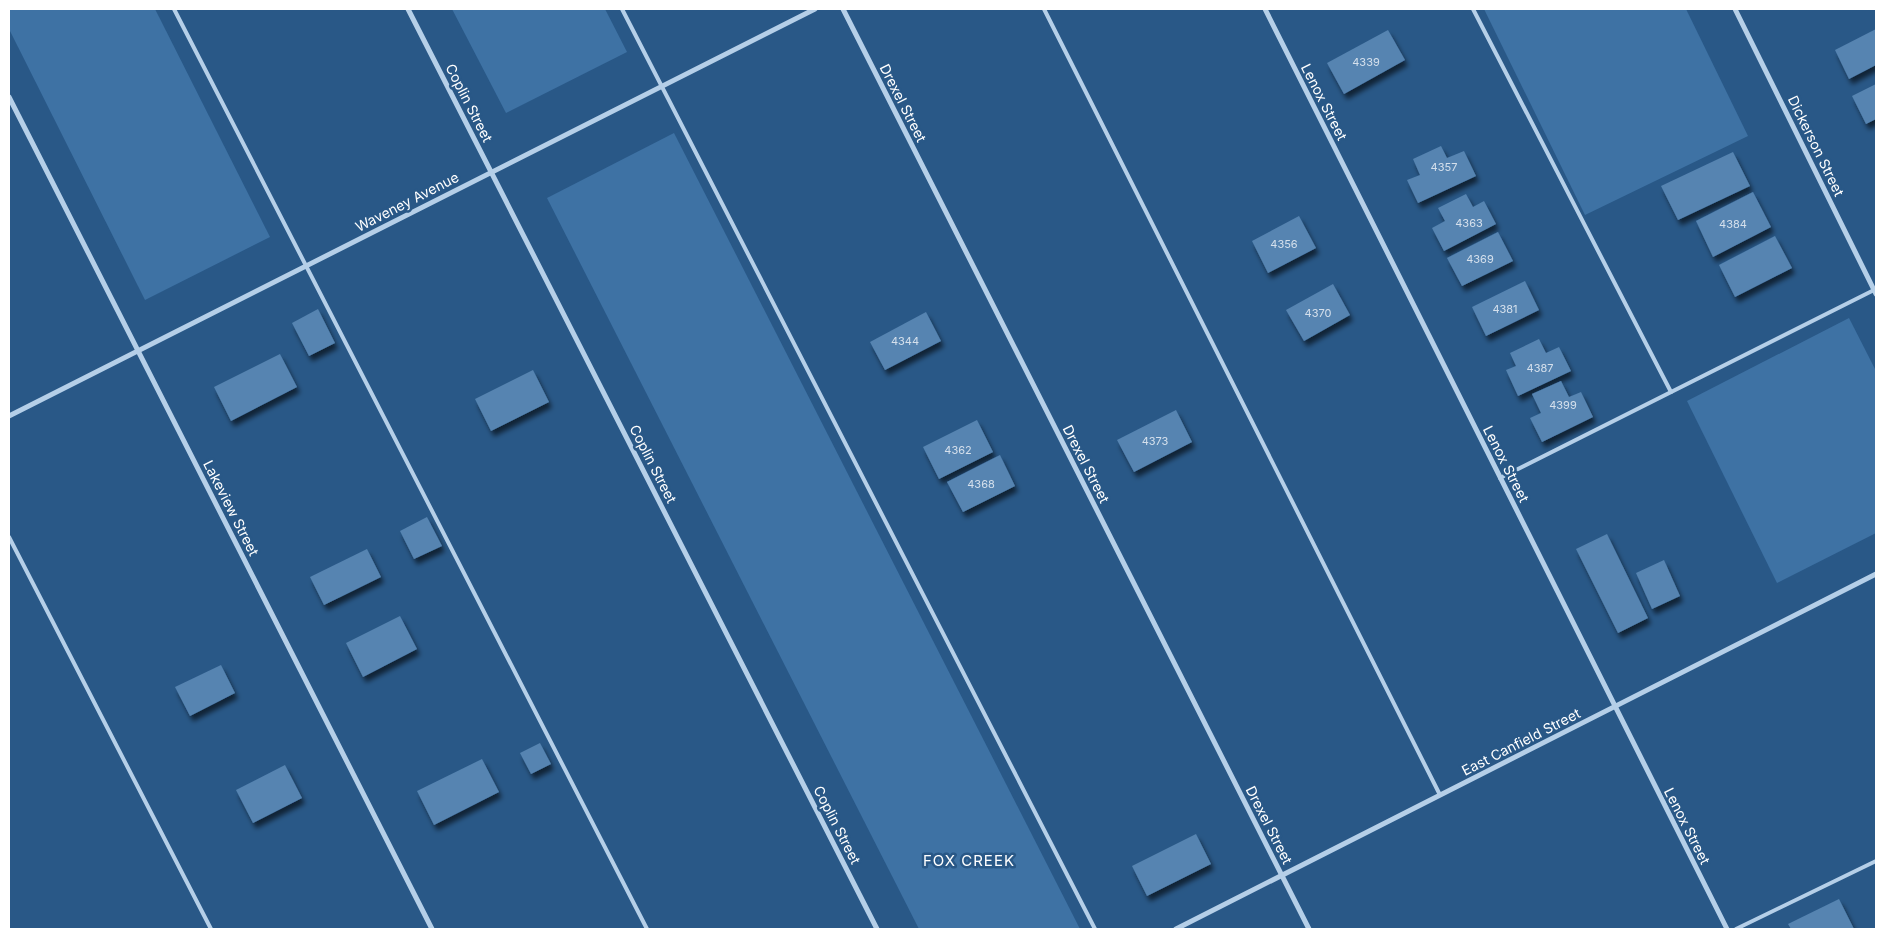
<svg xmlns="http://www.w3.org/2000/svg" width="1885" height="938" font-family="Inter,sans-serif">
<defs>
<filter id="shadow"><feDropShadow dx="3" dy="5.5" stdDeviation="2.5" flood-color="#0009"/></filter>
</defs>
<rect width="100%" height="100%" fill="#295887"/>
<g fill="#3e72a4">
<path d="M 9,9 L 155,9 L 270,237 L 145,300 L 9,29 Z"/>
<path d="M 452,9 L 605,9 L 627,52 L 506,113 Z"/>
<path d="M 1484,9 L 1686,9 L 1748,136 L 1585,215 Z"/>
<path d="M 674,133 L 1080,929 L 919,929 L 547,198 Z"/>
<path d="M 1849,318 L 1876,371 L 1876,533 L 1777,583 L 1687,401 Z"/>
</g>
<g fill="#5684b1" filter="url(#shadow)">
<path d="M 1876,29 L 1876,65 L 1849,79 L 1835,50 Z"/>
<path d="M 1388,30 L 1405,60 L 1344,94 L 1327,63 Z"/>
<path d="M 1876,84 L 1876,119 L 1866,124 L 1852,96 Z"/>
<path d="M 1441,146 L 1447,158 L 1464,151 L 1476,176 L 1418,203 L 1407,180 L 1420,175 L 1413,159 Z"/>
<path d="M 1733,152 L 1750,186 L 1678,220 L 1661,186 Z"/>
<path d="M 1753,192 L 1771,227 L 1713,257 L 1696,221 Z"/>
<path d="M 1466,194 L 1473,207 L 1484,201 L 1496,224 L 1444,251 L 1432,228 L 1445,221 L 1438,208 Z"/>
<path d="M 1299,216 L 1316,248 L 1268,273 L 1252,241 Z"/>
<path d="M 1498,232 L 1513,261 L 1462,286 L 1447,258 Z"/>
<path d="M 1775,236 L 1792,268 L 1735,297 L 1719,265 Z"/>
<path d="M 1525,281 L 1539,310 L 1486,336 L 1472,307 Z"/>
<path d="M 1333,284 L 1350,315 L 1304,341 L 1286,310 Z"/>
<path d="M 318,309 L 335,343 L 309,356 L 292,323 Z"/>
<path d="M 926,312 L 941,341 L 885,370 L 870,342 Z"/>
<path d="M 1539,339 L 1546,353 L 1559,347 L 1571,371 L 1518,396 L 1506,370 L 1516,366 L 1510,353 Z"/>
<path d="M 280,354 L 297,387 L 231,421 L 214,387 Z"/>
<path d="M 533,370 L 549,402 L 491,431 L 475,399 Z"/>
<path d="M 1561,381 L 1569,397 L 1581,392 L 1593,417 L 1542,442 L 1530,418 L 1541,413 L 1532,394 Z"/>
<path d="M 1176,410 L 1192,442 L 1134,472 L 1117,440 Z"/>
<path d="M 977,420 L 993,452 L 939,479 L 923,447 Z"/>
<path d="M 1000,455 L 1015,486 L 963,512 L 947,482 Z"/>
<path d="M 427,517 L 442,546 L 414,559 L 400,531 Z"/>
<path d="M 1607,534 L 1648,618 L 1618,633 L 1576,549 Z"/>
<path d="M 367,549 L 381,577 L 324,605 L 310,577 Z"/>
<path d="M 1664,560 L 1680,596 L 1652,609 L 1636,573 Z"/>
<path d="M 400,616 L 417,649 L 363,677 L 346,643 Z"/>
<path d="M 221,665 L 235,693 L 190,716 L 175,687 Z"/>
<path d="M 540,743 L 551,764 L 531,774 L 520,753 Z"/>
<path d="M 482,759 L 499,792 L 434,825 L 417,791 Z"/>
<path d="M 285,765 L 302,798 L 253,823 L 236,790 Z"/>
<path d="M 1196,834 L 1211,864 L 1147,896 L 1132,866 Z"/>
<path d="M 1839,899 L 1854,929 L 1791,929 L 1788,924 Z"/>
</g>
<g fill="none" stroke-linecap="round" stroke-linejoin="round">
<g stroke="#b5cfe8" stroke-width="4">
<path d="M 174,9 L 647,929"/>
<path d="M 622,9 L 1095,929"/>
<path d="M 1044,9 L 1440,795"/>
<path d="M 1473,9 L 1671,392"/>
<path d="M 1500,478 L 1876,289"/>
<path d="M 9,537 L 211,929"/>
<path d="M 1736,929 L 1876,861"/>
</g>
<g stroke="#b5cfe8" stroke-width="5">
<path d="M 408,9 L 877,929"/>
<path d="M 843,9 L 1309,929"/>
<path d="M 1265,9 L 1727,929"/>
<path d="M 1735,9 L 1876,294"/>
<path d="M 9,97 L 432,929"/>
<path d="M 9,416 L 815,9"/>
<path d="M 1176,929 L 1876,574"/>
</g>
</g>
<g text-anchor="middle" stroke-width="5" stroke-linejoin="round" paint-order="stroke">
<g font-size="11" fill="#d5e0ec">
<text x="1366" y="66">4339</text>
<text x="1444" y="171">4357</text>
<text x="1469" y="227">4363</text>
<text x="1733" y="228">4384</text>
<text x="1284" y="248">4356</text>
<text x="1480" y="263">4369</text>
<text x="1505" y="313">4381</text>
<text x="1318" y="317">4370</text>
<text x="905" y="345">4344</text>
<text x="1540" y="372">4387</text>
<text x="1563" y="409">4399</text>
<text x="1155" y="445">4373</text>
<text x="958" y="454">4362</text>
<text x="981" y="488">4368</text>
</g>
<g font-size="14" fill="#fff" stroke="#295887">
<text transform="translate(1324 102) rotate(63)" y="5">Lenox Street</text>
<text transform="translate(469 103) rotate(63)" y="5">Coplin Street</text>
<text transform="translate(903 103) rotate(63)" y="5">Drexel Street</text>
<text transform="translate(1816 146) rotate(64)" y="5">Dickerson Street</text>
<text transform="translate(407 202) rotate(-27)" y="5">Waveney Avenue</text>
<text transform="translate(653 464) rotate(63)" y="5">Coplin Street</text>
<text transform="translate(1086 464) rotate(63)" y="5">Drexel Street</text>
<text transform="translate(1506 464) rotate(63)" y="5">Lenox Street</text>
<text transform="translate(231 508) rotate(63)" y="5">Lakeview Street</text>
<text transform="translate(1521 742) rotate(-27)" y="5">East Canfield Street</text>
<text transform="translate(837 825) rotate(63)" y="5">Coplin Street</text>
<text transform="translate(1269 825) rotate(63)" y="5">Drexel Street</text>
<text transform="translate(1687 826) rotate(63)" y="5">Lenox Street</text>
</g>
<g font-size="15" letter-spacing="1" fill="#fff" stroke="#295887">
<text x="969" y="866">FOX CREEK</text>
</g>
</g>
<rect width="1885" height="938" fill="none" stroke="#ffffff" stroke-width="20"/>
</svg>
